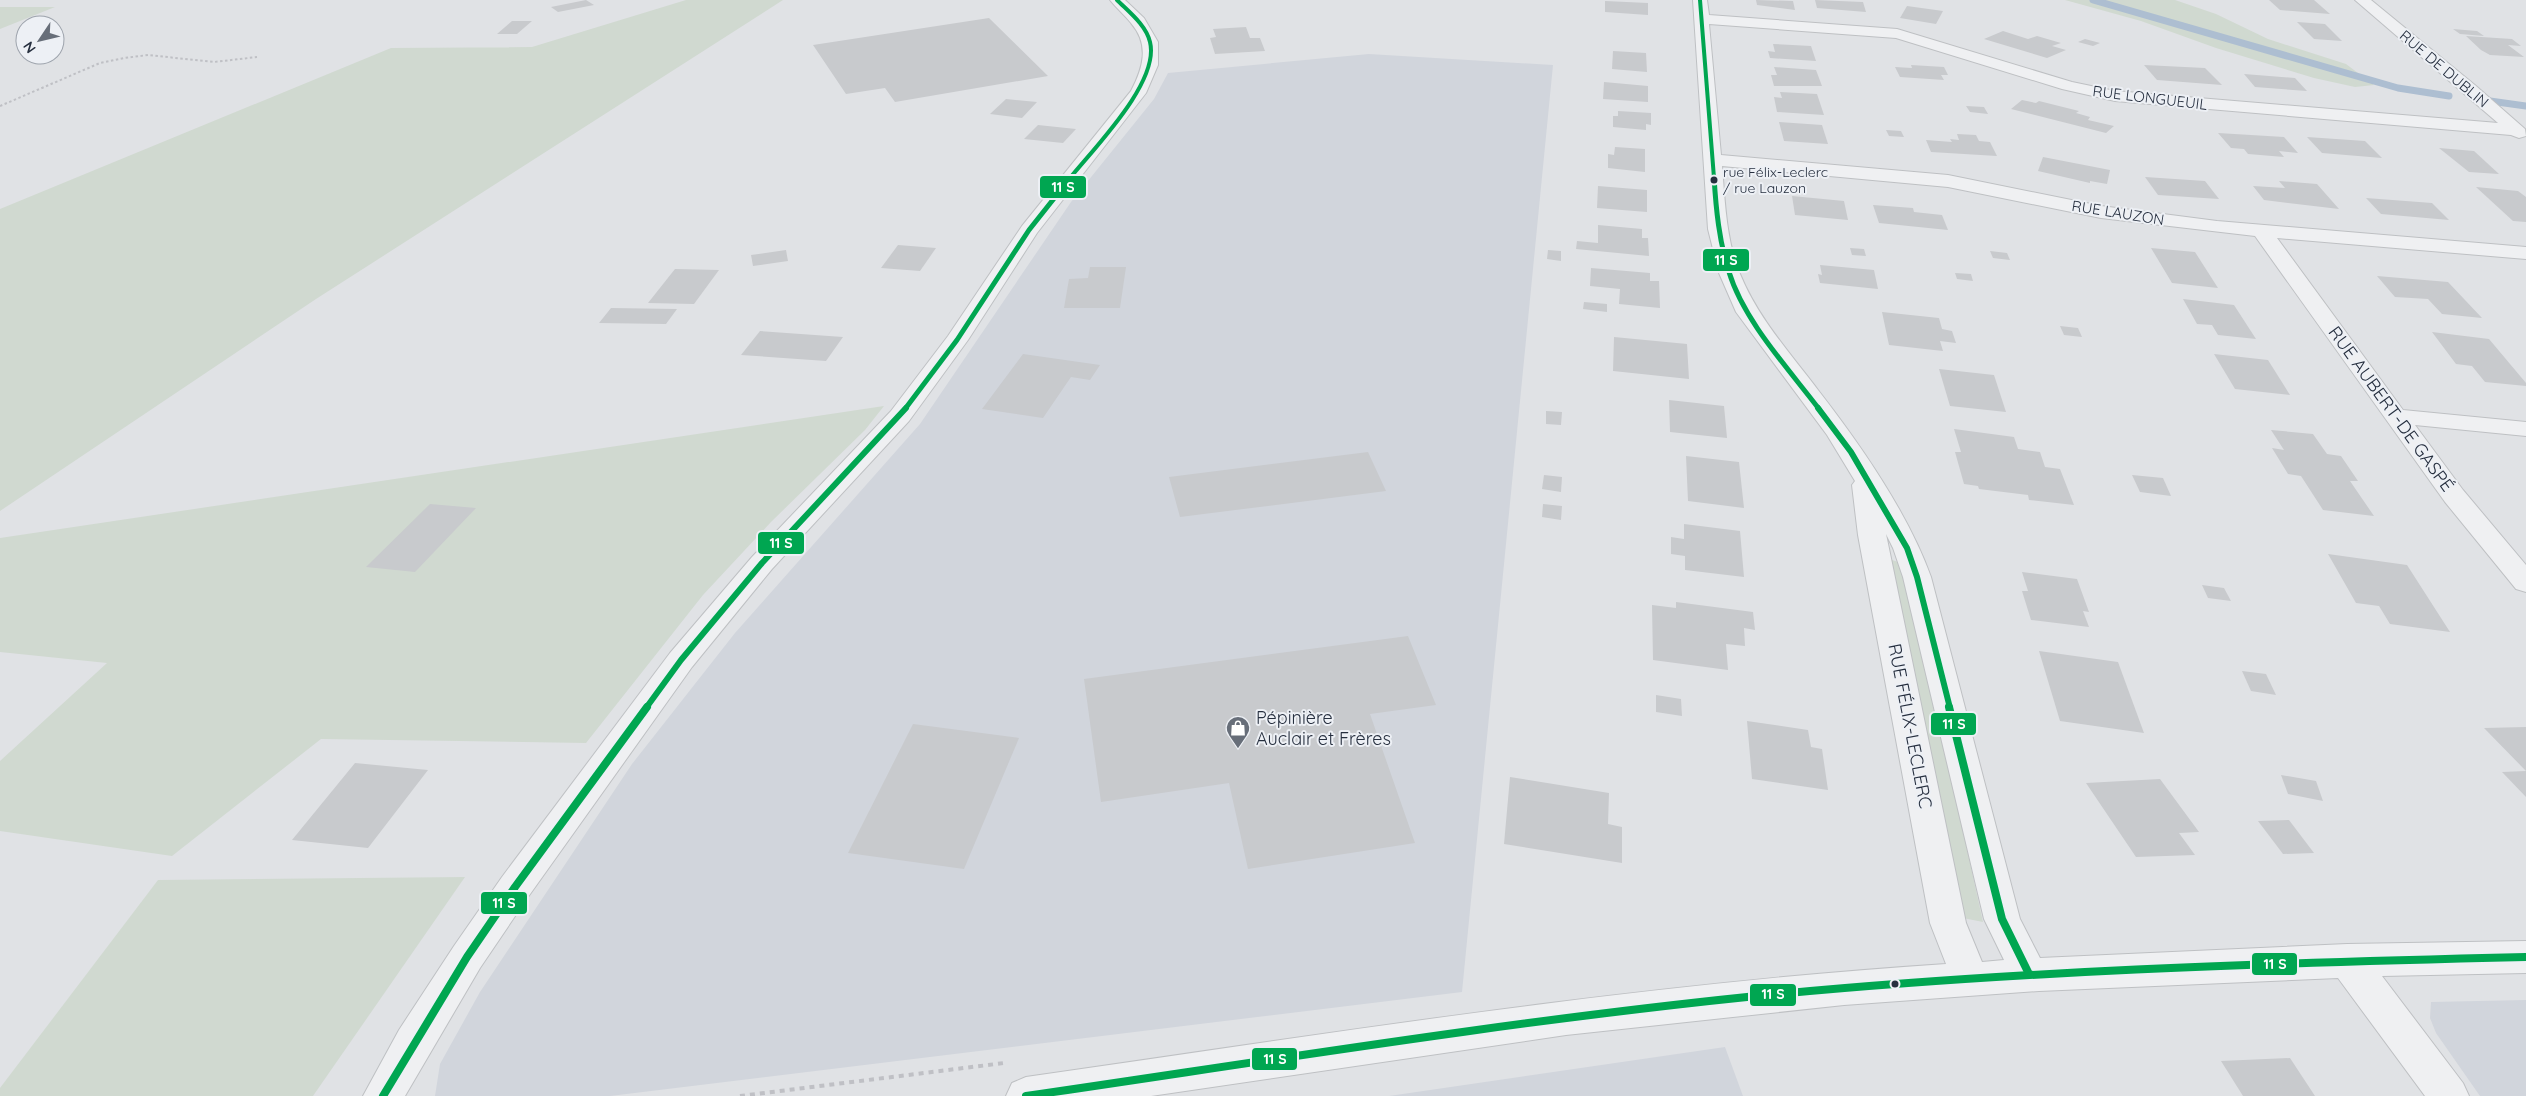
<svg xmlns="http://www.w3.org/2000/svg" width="2526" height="1096" font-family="Quicksand,sans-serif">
<rect width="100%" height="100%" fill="#e0e2e5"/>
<g fill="#d1d5dc">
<path d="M 1369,54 L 1553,65 L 1462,992 L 610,1096 L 435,1096 L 440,1064 L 480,992 L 632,764 L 735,633 L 920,424 L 1071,202 L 1154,99 L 1168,73 Z"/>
<path d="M 2526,1000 L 2526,1096 L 2480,1096 L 2436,1033 L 2430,1018 L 2431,1002 Z"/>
<path d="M 1725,1047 L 1743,1096 L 1389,1096 Z"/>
</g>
<g fill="#d0d9d0">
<path d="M 686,0 L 783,0 L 316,299 L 0,511 L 0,209 L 391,48 L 532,47 Z"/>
<path d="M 2065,0 L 2175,0 L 2216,14 L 2268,39 L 2346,64 L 2374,85 L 2355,87 L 2314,78 L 2216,48 L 2141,21 Z"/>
<path d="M 0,7 L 55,7 L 0,29 Z"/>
<path d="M 884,406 L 865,430 L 771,522 L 703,595 L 586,743 L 321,739 L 172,856 L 0,831 L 0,761 L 107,663 L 0,652 L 0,538 Z"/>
<path d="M 1892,560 L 1904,564 L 1983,922 L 1963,918 L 1889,562 Z"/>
<path d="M 465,877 L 313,1096 L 0,1096 L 0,1088 L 158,880 Z"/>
</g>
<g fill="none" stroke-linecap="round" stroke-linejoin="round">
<g stroke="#adbed1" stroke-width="7">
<path d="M 2093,0 L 2398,88 L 2449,96"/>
<path d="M 2490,101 L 2526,106"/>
</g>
</g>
<g fill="#c8cacd">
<path d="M 586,0 L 594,5 L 558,12 L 551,7 Z"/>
<path d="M 1756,0 L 1793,1 L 1795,10 L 1757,5 Z"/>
<path d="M 1815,0 L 1863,2 L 1866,12 L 1817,8 Z"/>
<path d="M 2269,0 L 2314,0 L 2330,14 L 2280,10 Z"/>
<path d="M 1605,1 L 1648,3 L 1648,15 L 1605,12 Z"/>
<path d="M 1907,6 L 1943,11 L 1936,24 L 1900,18 Z"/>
<path d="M 989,18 L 1048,76 L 895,102 L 885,88 L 846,94 L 813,45 Z"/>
<path d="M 512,21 L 532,21 L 517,34 L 497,34 Z"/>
<path d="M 2297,22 L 2325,24 L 2342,41 L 2314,39 Z"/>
<path d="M 1246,27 L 1250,38 L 1260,38 L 1265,51 L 1215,54 L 1210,38 L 1216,37 L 1213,29 Z"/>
<path d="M 2453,29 L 2477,31 L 2484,36 L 2460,34 Z"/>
<path d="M 2003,31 L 2028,39 L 2037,36 L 2061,43 L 2052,46 L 2066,50 L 2047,58 L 1984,39 Z"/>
<path d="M 2466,36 L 2512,39 L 2521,46 L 2508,45 L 2524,57 L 2490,55 L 2481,50 Z"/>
<path d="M 2085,39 L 2100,43 L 2093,46 L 2078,42 Z"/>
<path d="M 1773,44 L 1811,46 L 1816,61 L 1770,58 L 1768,51 L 1775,52 Z"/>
<path d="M 1613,51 L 1646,53 L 1647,72 L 1612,69 Z"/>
<path d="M 1911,65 L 1944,67 L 1948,75 L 1941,75 L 1944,80 L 1900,77 L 1895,67 L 1912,68 Z"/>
<path d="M 2144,65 L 2205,68 L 2222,85 L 2157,80 Z"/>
<path d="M 1774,67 L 1816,70 L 1822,86 L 1774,86 L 1771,75 L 1777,75 Z"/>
<path d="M 2244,74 L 2295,78 L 2307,91 L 2255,87 Z"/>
<path d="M 1604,82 L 1648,86 L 1648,102 L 1603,99 Z"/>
<path d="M 1780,92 L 1817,94 L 1824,115 L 1777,112 L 1774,97 L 1782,98 Z"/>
<path d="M 1006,99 L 1037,102 L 1022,118 L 990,114 Z"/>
<path d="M 2022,100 L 2036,103 L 2039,101 L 2079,111 L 2076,113 L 2090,117 L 2088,120 L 2114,126 L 2106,133 L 2011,109 Z"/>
<path d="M 1966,106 L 1984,107 L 1988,114 L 1970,112 Z"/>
<path d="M 1618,111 L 1651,113 L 1651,125 L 1646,124 L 1646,130 L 1613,127 L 1613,116 L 1618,116 Z"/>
<path d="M 1779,122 L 1822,125 L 1828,144 L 1784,141 Z"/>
<path d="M 1038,125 L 1076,129 L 1063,143 L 1024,139 Z"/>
<path d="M 1886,130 L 1901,131 L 1904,137 L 1889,136 Z"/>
<path d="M 2218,133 L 2284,137 L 2298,153 L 2279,151 L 2284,157 L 2248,154 L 2244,149 L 2231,148 Z"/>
<path d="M 1957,134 L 1976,135 L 1979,141 L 1990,142 L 1997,156 L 1931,152 L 1926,140 L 1952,142 L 1950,139 L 1959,140 Z"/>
<path d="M 2307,137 L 2365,141 L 2382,158 L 2322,153 Z"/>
<path d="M 1615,147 L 1645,149 L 1645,172 L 1608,168 L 1608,154 L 1614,155 Z"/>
<path d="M 2439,148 L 2474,151 L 2499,174 L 2469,172 Z"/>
<path d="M 2043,157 L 2110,170 L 2107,184 L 2090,181 L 2090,183 L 2038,171 Z"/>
<path d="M 2145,177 L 2205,181 L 2219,199 L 2158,195 Z"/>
<path d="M 2279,181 L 2317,184 L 2339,209 L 2264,200 L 2253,186 L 2285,188 Z"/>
<path d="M 1598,186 L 1647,190 L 1647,212 L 1597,208 Z"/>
<path d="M 2476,187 L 2518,191 L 2526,197 L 2526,222 L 2513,221 Z"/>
<path d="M 1792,196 L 1844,201 L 1848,220 L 1795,215 Z"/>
<path d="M 2366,198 L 2432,203 L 2449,220 L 2381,214 Z"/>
<path d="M 1873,205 L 1913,208 L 1914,212 L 1942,215 L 1948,230 L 1879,223 Z"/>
<path d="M 1598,225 L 1642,229 L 1642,238 L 1648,238 L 1649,256 L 1576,249 L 1577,241 L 1598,243 Z"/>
<path d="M 898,245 L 936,248 L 920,271 L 881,268 Z"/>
<path d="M 1850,248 L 1864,249 L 1866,256 L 1852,255 Z"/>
<path d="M 2151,248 L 2195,252 L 2218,288 L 2172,283 Z"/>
<path d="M 786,250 L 788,261 L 753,266 L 751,255 Z"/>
<path d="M 1548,250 L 1561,251 L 1561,261 L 1547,259 Z"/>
<path d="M 1990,251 L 2007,253 L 2010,260 L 1993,258 Z"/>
<path d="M 1820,265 L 1874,270 L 1878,289 L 1820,283 L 1818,274 L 1822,275 Z"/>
<path d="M 1090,267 L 1126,267 L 1120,308 L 1064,308 L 1069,279 L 1088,278 Z"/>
<path d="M 1591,268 L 1650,273 L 1650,281 L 1659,281 L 1660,308 L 1619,304 L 1620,289 L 1590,286 Z"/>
<path d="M 675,269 L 719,270 L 694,304 L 648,303 Z"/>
<path d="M 1955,273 L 1971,274 L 1973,281 L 1957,279 Z"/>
<path d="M 2377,276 L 2448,282 L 2482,318 L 2442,314 L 2428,299 L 2395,297 Z"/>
<path d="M 2183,299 L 2234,305 L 2256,339 L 2218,335 L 2212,325 L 2197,324 Z"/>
<path d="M 1584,302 L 1607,304 L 1607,312 L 1583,309 Z"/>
<path d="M 611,308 L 677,309 L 666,324 L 599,323 Z"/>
<path d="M 1882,312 L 1939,318 L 1942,329 L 1952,331 L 1956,343 L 1940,341 L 1943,351 L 1889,345 Z"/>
<path d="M 2060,326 L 2078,328 L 2082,337 L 2064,335 Z"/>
<path d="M 760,331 L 843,337 L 826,361 L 741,355 Z"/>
<path d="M 2432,332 L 2489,339 L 2526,383 L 2526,386 L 2485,382 L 2472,366 L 2456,364 Z"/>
<path d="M 1614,337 L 1687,344 L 1689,379 L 1613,371 Z"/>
<path d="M 1023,354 L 1100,365 L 1090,380 L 1071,377 L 1043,418 L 982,409 Z"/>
<path d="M 2214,354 L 2268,360 L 2290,395 L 2235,389 Z"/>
<path d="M 1939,369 L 1994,375 L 2006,412 L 1950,406 Z"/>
<path d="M 1669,400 L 1724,406 L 1727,438 L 1670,432 Z"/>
<path d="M 1546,411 L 1562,412 L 1561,425 L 1546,424 Z"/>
<path d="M 1954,429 L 2014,437 L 2018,449 L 2040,452 L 2045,467 L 2060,469 L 2074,505 L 2029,500 L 2028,495 L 1979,489 L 1978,486 L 1964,484 L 1955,452 L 1961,452 Z"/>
<path d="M 2271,430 L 2313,434 L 2327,454 L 2341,456 L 2358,481 L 2350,481 L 2374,516 L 2323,510 L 2301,476 L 2288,474 L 2272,448 L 2284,450 Z"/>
<path d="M 1368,452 L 1386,491 L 1180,517 L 1169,477 Z"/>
<path d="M 1686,456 L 1739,462 L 1744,508 L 1688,501 Z"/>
<path d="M 1544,475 L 1562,477 L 1561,492 L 1542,489 Z"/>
<path d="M 2132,475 L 2163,478 L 2171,496 L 2140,492 Z"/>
<path d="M 430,504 L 476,508 L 415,572 L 366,567 Z"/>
<path d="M 1543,504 L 1562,506 L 1561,520 L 1542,517 Z"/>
<path d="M 1684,524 L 1740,531 L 1744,577 L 1685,570 L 1685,556 L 1671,554 L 1671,537 L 1684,539 Z"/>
<path d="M 2328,554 L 2407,565 L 2450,632 L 2390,624 L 2379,606 L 2356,603 Z"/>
<path d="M 2022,572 L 2077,579 L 2089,612 L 2083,611 L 2089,627 L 2031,620 L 2022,591 L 2028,591 Z"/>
<path d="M 2202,585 L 2224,588 L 2231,601 L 2208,598 Z"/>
<path d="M 1676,602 L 1753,612 L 1755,630 L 1744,628 L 1745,646 L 1726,644 L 1728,670 L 1653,660 L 1652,605 L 1676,608 Z"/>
<path d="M 1408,636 L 1436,705 L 1370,714 L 1415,843 L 1248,869 L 1229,783 L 1101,802 L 1084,679 Z"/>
<path d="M 2039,651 L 2118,662 L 2144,733 L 2060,721 Z"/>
<path d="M 2242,671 L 2266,674 L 2276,695 L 2251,691 Z"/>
<path d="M 1656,695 L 1681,699 L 1682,716 L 1656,712 Z"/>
<path d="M 1747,721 L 1808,730 L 1811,747 L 1822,749 L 1828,790 L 1752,779 Z"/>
<path d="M 913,724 L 1019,738 L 964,869 L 848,853 Z"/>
<path d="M 2526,727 L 2526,771 L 2484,728 Z"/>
<path d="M 355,763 L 428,770 L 368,848 L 292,840 Z"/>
<path d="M 2526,771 L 2526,797 L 2502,772 Z"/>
<path d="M 2281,775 L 2316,781 L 2323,801 L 2288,794 Z"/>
<path d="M 1510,777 L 1609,793 L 1608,824 L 1622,827 L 1622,863 L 1504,844 Z"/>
<path d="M 2160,779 L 2199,832 L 2179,833 L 2195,855 L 2136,857 L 2086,783 Z"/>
<path d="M 2289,820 L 2314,853 L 2283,854 L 2258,821 Z"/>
<path d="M 2290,1058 L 2315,1096 L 2243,1096 L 2221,1061 Z"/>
</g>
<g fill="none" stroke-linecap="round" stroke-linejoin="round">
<g stroke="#bec0c3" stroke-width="2">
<g id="minor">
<path d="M 1110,0 L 1125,0 L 1144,18 L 1158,42 L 1158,65 L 1146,93 L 1037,233 L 968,340 L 909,421 L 772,569 L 692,667 L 528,897 L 480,968 L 405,1096 L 363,1096 L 399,1030 L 454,946 L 502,877 L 670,653 L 752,557 L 891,411 L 948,336 L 1022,226 L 1131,91 C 1143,68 1150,45 1131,23 C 1125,15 1116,8 1110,0 Z"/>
<path d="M 1693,0 L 1707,0 L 1709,15 L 1897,29 L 2072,82 L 2115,91 L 2498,123 L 2355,0 L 2371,0 L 2476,86 L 2525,129 L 2526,136 L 2519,138 L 2511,135 L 2115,101 L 2062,89 L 1896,38 L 1709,24 L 1721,155 L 1948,175 L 2101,206 L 2217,221 L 2526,247 L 2526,259 L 2277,238 L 2403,410 L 2526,422 L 2526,436 L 2415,425 L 2463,490 L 2526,565 L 2526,592 L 2516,589 L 2445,502 L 2255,236 L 2101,218 L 1948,187 L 1722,166 C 1725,202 1726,240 1740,274 C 1758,318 1790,353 1818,390 C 1860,444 1908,513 1931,577 L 2020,919 L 2040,958 L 2347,944 L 2526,941 L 2526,973 L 2382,976 L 2463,1083 L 2469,1096 L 2425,1096 L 2338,978 L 2039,991 L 1844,1005 L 1566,1035 L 1151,1096 L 1006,1096 L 1012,1083 L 1026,1077 C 1332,1033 1637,984 1946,964 L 1930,923 L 1858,535 L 1852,485 L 1855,481 L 1827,435 L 1736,312 L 1719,273 L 1708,229 ZM 1886,534 L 1893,548 L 1903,577 L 1984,919 L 2004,960 L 1982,962 L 1966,923 Z"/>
</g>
</g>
<path stroke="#bfc0c5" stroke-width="2" stroke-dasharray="2.5 2.5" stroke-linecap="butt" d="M 0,106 L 100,63 L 124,58 L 148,55 L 214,62 L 257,57"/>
<path stroke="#bfc0c5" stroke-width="4" stroke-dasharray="5 5" stroke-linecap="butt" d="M 740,1096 L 1004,1063"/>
<use href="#minor" fill="#eff0f2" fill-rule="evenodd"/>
<g stroke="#edf0f5" stroke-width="6">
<g id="bus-1-far3">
<path d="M 1700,0 L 1714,178"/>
<path d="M 1070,178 C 1094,148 1160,82 1150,42 C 1146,25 1129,12 1117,0"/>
</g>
</g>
<g stroke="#edf0f5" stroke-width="8">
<g id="bus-1-far2">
<path d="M 1714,177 C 1716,209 1719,241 1729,272 C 1744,321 1788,368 1819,409"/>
<path d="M 905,409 L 957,340 L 1029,230 L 1071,177"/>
</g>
</g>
<g stroke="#edf0f5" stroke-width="10">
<g id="bus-1-far1">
<path d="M 1818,408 L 1851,452 L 1907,548 L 1917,577 L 1950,708"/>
<path d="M 646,708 L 681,660 L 762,563 L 906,408"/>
</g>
</g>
<g stroke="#edf0f5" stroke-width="12">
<g id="bus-1">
<path d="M 1949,707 L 2002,919 L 2029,974"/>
<path d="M 383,1096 L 467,957 L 515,887 L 647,707"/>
<path d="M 1026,1096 C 1266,1061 1505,1022 1747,997 C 2006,971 2266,963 2526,957"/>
</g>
</g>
<use href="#bus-1-far3" stroke="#00a651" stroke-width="4"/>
<use href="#bus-1-far2" stroke="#00a651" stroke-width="5"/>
<use href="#bus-1-far1" stroke="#00a651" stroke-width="6"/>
<use href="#bus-1" stroke="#00a651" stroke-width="8"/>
</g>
<defs>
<g id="shop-pin" transform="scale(1.25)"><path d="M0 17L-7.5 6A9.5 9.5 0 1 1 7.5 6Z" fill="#676e79" stroke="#edf0f5"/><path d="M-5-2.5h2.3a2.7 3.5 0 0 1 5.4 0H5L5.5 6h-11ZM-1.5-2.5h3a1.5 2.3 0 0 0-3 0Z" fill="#fff"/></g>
</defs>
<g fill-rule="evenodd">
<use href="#shop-pin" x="1238" y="728"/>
</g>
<g fill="#262f3f" stroke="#edf0f5" stroke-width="2">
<circle cx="1714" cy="180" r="4.5"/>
<circle cx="1895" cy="984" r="4.5"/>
</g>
<g text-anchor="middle" stroke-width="4" stroke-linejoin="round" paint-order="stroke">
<g font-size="14" fill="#262f3f" stroke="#edf0f5" text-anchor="start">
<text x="1723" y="177">rue Félix-Leclerc<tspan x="1723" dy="16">/ rue Lauzon</tspan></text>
</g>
<g font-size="15" fill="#262f3f" stroke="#edf0f5">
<text transform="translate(2444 69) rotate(40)" y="5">RUE DE DUBLIN</text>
<text transform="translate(2150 98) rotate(7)" y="5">RUE LONGUEUIL</text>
<text transform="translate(2118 213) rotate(9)" y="5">RUE LAUZON</text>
</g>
<g font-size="18" fill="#262f3f" stroke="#edf0f5">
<text transform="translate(2391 409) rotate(54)" y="6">RUE AUBERT-DE GASPÉ</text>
<text transform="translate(1910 726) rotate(79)" y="6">RUE FÉLIX-LECLERC</text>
</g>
<g font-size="18" fill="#262f3f" stroke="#edf0f5" text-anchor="start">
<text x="1256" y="724">Pépinière<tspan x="1256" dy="21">Auclair et Frères</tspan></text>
</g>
</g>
<g stroke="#edf0f5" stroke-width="2">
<rect x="1039" y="175" width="48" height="24" rx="5" fill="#00a651"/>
<rect x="1702" y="248" width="48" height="24" rx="5" fill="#00a651"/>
<rect x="757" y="531" width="48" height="24" rx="5" fill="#00a651"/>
<rect x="1930" y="712" width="47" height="24" rx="5" fill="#00a651"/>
<rect x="480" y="891" width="48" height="24" rx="5" fill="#00a651"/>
<rect x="2251" y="952" width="47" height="24" rx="5" fill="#00a651"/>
<rect x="1749" y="983" width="48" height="24" rx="5" fill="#00a651"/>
<rect x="1251" y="1047" width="47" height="24" rx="5" fill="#00a651"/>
</g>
<g font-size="14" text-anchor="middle" font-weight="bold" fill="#fff">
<text x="1063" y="192">11 S</text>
<text x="1726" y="265">11 S</text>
<text x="781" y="548">11 S</text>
<text x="1954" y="729">11 S</text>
<text x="504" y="908">11 S</text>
<text x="2275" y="969">11 S</text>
<text x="1773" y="999">11 S</text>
<text x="1275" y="1064">11 S</text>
</g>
<g transform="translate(40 40) rotate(235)"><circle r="24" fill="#edf0f5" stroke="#9da3ac"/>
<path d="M0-4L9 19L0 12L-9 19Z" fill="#676e79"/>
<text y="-8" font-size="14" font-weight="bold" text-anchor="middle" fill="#262f3f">N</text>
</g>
</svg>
